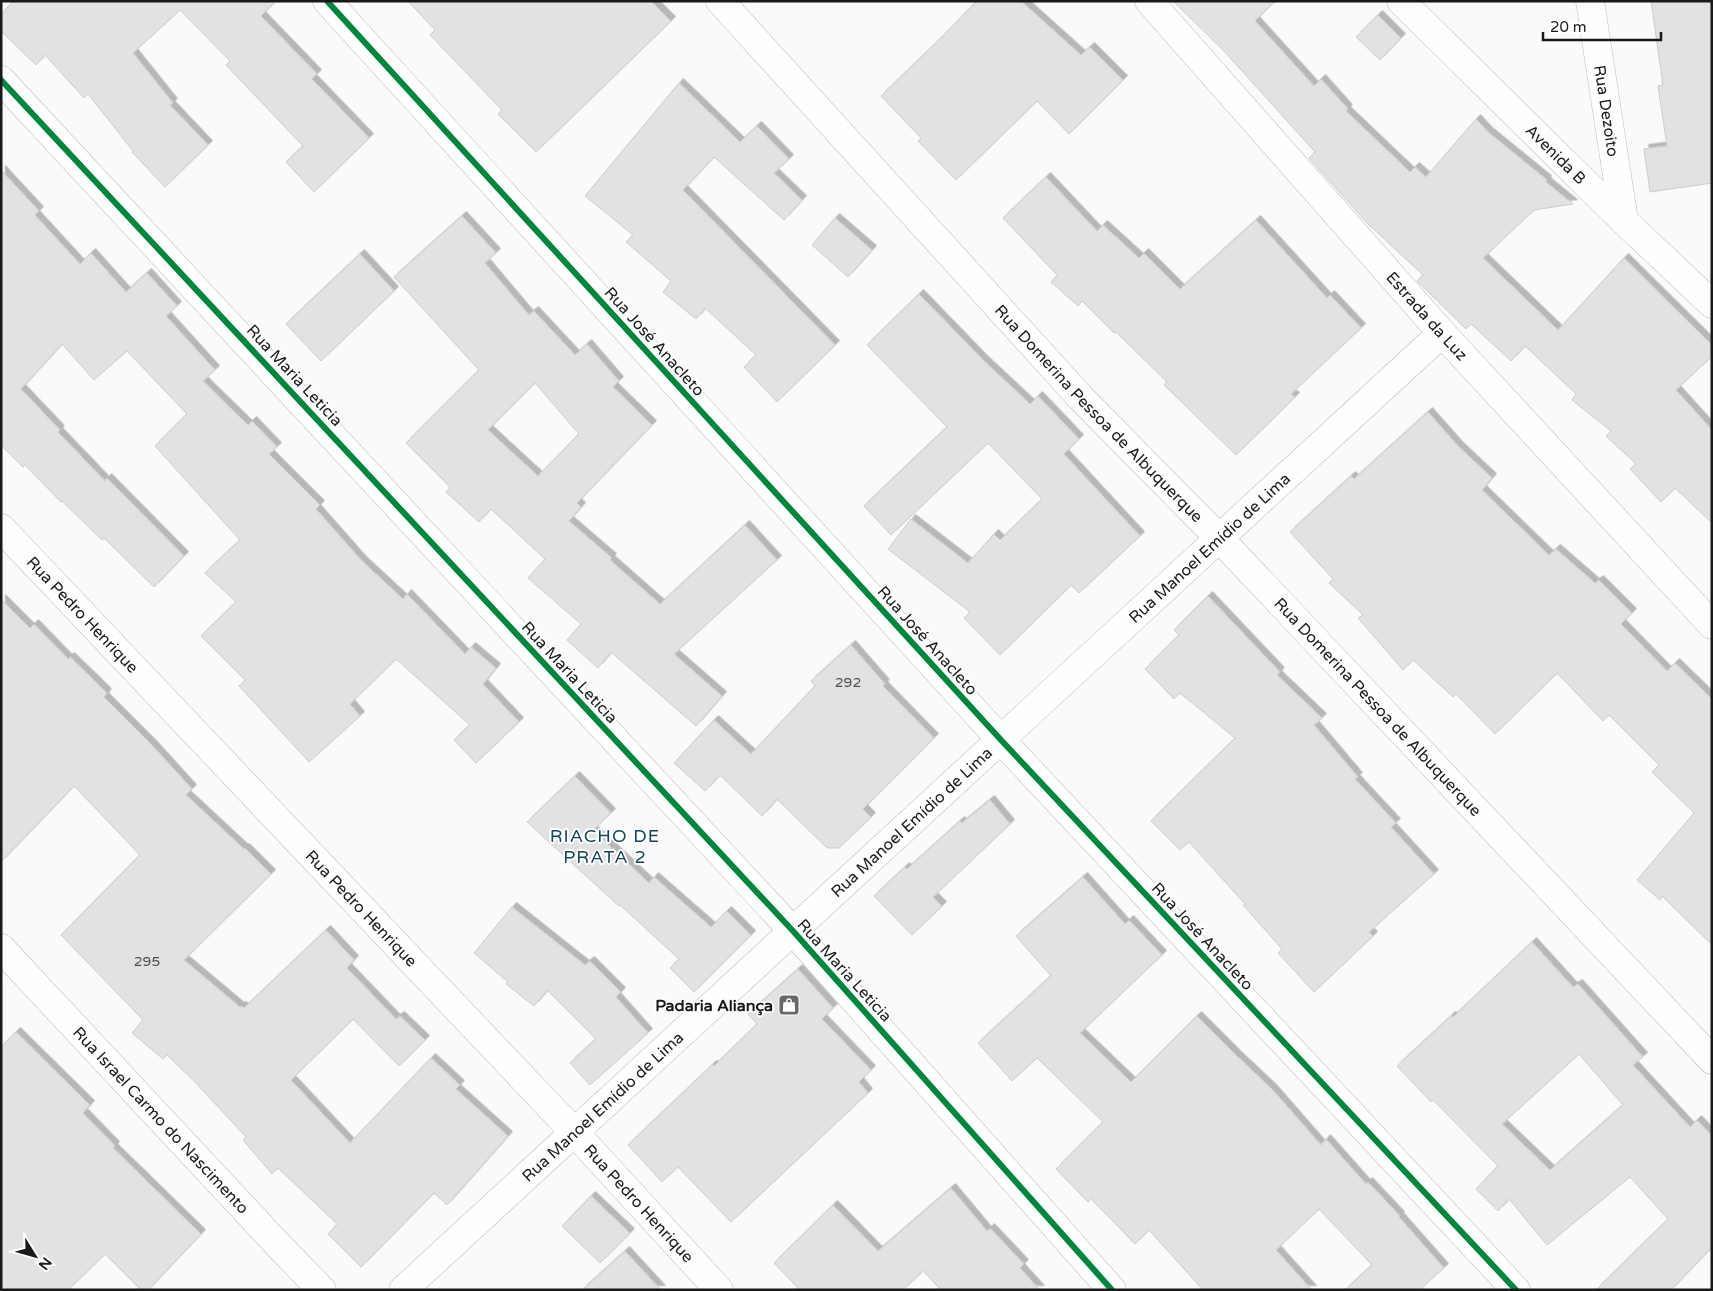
<svg xmlns="http://www.w3.org/2000/svg" width="1713" height="1291" font-family="'Varela Round',sans-serif">
<defs>
<filter id="shadow"><feDropShadow dx="4.5" dy="-4.5" stdDeviation="0" flood-color="#0004"/></filter>
</defs>
<rect width="100%" height="100%" fill="#fafafa"/>
<g fill="#e3e2e3" stroke="#ccc" fill-rule="evenodd" filter="url(#shadow)">
<path d="M 14,1 L 276,1 L 261,16 L 317,74 L 312,79 L 369,138 L 314,192 L 286,162 L 303,146 L 226,65 L 230,61 L 180,10 L 133,53 L 173,103 L 170,105 L 208,145 L 165,187 L 132,152 L 133,151 L 88,94 L 84,98 L 45,55 L 36,65 L 1,31 L 1,14 Z"/>
<path d="M 408,1 L 651,1 L 671,21 L 536,152 L 498,114 L 502,110 L 430,35 L 435,30 Z"/>
<path d="M 977,1 L 1021,1 L 1081,55 L 1090,47 L 1123,80 L 1069,134 L 1037,101 L 956,180 L 918,141 L 921,138 L 881,96 L 939,40 Z"/>
<path d="M 1173,1 L 1275,1 L 1255,21 L 1314,86 L 1321,79 L 1348,109 L 1346,111 L 1410,172 L 1415,167 L 1426,177 L 1476,119 L 1488,132 L 1547,180 L 1546,182 L 1573,204 L 1534,210 L 1483,258 L 1558,330 L 1624,258 L 1712,345 L 1712,356 L 1676,390 L 1712,430 L 1712,523 L 1675,488 L 1661,502 L 1630,469 L 1636,464 L 1606,436 L 1611,431 L 1572,400 L 1576,394 L 1525,346 L 1511,361 L 1471,324 L 1466,329 L 1417,281 L 1423,275 L 1366,222 L 1309,158 L 1315,152 L 1224,51 Z"/>
<path d="M 1651,1 L 1712,1 L 1712,183 L 1650,192 L 1644,149 L 1667,146 L 1658,86 L 1663,85 Z"/>
<path d="M 1378,15 L 1401,38 L 1380,60 L 1356,37 Z"/>
<path d="M 679,83 L 740,142 L 757,126 L 789,159 L 774,173 L 802,200 L 784,220 L 714,157 L 683,190 L 835,345 L 777,402 L 744,367 L 756,355 L 705,308 L 696,319 L 663,292 L 671,281 L 626,242 L 633,235 L 585,196 Z"/>
<path d="M 1,170 L 39,211 L 35,215 L 80,264 L 91,253 L 126,292 L 147,273 L 177,306 L 166,316 L 215,370 L 203,381 L 248,425 L 252,421 L 277,447 L 269,454 L 320,505 L 316,509 L 362,561 L 403,599 L 407,594 L 465,654 L 471,647 L 496,668 L 483,684 L 519,722 L 476,763 L 454,740 L 470,725 L 396,659 L 350,704 L 360,716 L 309,762 L 239,686 L 245,680 L 201,636 L 236,602 L 205,573 L 240,540 L 155,446 L 187,414 L 127,351 L 94,380 L 62,344 L 21,389 L 60,430 L 58,432 L 105,481 L 107,478 L 184,556 L 154,587 L 104,538 L 102,540 L 62,501 L 61,502 L 25,465 L 23,467 L 1,445 Z"/>
<path d="M 1046,177 L 1097,231 L 1103,225 L 1139,258 L 1144,253 L 1180,289 L 1256,220 L 1327,298 L 1330,295 L 1361,328 L 1291,394 L 1295,397 L 1236,455 L 1164,385 L 1167,382 L 1116,332 L 1114,333 L 1082,301 L 1078,306 L 1051,282 L 1057,275 L 1003,218 Z"/>
<path d="M 462,216 L 496,253 L 485,263 L 529,315 L 534,311 L 575,355 L 587,344 L 619,381 L 613,387 L 652,425 L 577,503 L 581,507 L 569,521 L 612,558 L 610,560 L 660,604 L 745,525 L 777,560 L 674,654 L 722,696 L 696,726 L 611,652 L 598,668 L 567,640 L 581,624 L 528,578 L 545,559 L 491,509 L 479,522 L 446,492 L 450,487 L 406,443 L 479,370 L 394,277 ZM 535,383 L 579,434 L 538,476 L 488,430 Z"/>
<path d="M 835,218 L 872,250 L 848,277 L 812,245 Z"/>
<path d="M 360,254 L 394,291 L 321,361 L 286,324 Z"/>
<path d="M 919,294 L 983,360 L 1030,404 L 1038,396 L 1079,439 L 1064,454 L 1140,536 L 1079,593 L 1071,585 L 1000,655 L 964,618 L 970,612 L 888,549 L 911,519 L 968,563 L 994,534 L 1000,540 L 1042,499 L 988,443 L 891,535 L 864,506 L 947,427 L 867,345 Z"/>
<path d="M 1428,412 L 1458,446 L 1492,478 L 1482,490 L 1549,555 L 1556,549 L 1595,583 L 1599,580 L 1632,613 L 1621,624 L 1667,671 L 1675,663 L 1712,699 L 1712,945 L 1662,896 L 1660,900 L 1637,880 L 1694,813 L 1652,772 L 1659,765 L 1609,715 L 1603,721 L 1557,673 L 1495,734 L 1456,694 L 1453,697 L 1413,660 L 1403,670 L 1358,618 L 1363,615 L 1329,583 L 1333,579 L 1290,532 L 1351,476 L 1354,479 Z"/>
<path d="M 1208,596 L 1280,672 L 1277,675 L 1322,718 L 1314,725 L 1358,777 L 1355,779 L 1396,823 L 1391,827 L 1434,874 L 1369,932 L 1373,936 L 1314,992 L 1278,953 L 1282,949 L 1243,905 L 1245,904 L 1189,842 L 1180,850 L 1151,821 L 1235,738 L 1180,693 L 1174,699 L 1145,669 L 1179,635 L 1174,630 Z"/>
<path d="M 1,599 L 30,628 L 34,624 L 68,659 L 70,657 L 107,693 L 104,697 L 151,744 L 192,789 L 186,795 L 244,849 L 245,848 L 271,874 L 184,960 L 240,1007 L 242,1006 L 244,1008 L 326,930 L 354,960 L 347,968 L 396,1019 L 400,1016 L 425,1040 L 399,1066 L 353,1019 L 291,1080 L 350,1143 L 431,1058 L 460,1085 L 456,1089 L 508,1136 L 447,1205 L 434,1193 L 361,1267 L 328,1234 L 337,1224 L 278,1168 L 272,1174 L 243,1140 L 246,1137 L 194,1081 L 167,1055 L 163,1059 L 132,1033 L 143,1020 L 61,935 L 140,855 L 74,786 L 1,862 Z"/>
<path d="M 851,645 L 885,684 L 883,686 L 934,738 L 863,809 L 871,817 L 839,848 L 827,848 L 777,799 L 762,816 L 720,775 L 705,791 L 674,763 L 714,720 L 751,754 L 815,686 L 811,681 Z"/>
<path d="M 575,776 L 611,813 L 593,830 L 649,883 L 654,877 L 711,927 L 727,911 L 751,935 L 694,992 L 670,968 L 679,959 L 620,905 L 619,906 L 527,822 Z"/>
<path d="M 990,800 L 1010,824 L 933,897 L 942,906 L 912,935 L 874,896 L 905,867 L 907,869 L 960,821 L 962,823 Z"/>
<path d="M 1083,877 L 1125,924 L 1129,920 L 1162,955 L 1080,1033 L 1131,1082 L 1197,1016 L 1239,1058 L 1272,1089 L 1321,1145 L 1326,1139 L 1366,1184 L 1368,1182 L 1400,1216 L 1399,1217 L 1444,1268 L 1419,1290 L 1345,1290 L 1372,1265 L 1319,1209 L 1276,1250 L 1312,1290 L 1203,1290 L 1149,1230 L 1135,1244 L 1091,1199 L 1088,1202 L 1056,1169 L 1103,1122 L 1037,1058 L 1012,1081 L 978,1043 L 1051,976 L 1016,936 Z"/>
<path d="M 512,907 L 585,965 L 590,961 L 621,992 L 616,997 L 648,1033 L 590,1085 L 570,1063 L 596,1039 L 547,990 L 534,1006 L 506,984 L 508,982 L 474,953 Z"/>
<path d="M 1532,942 L 1573,987 L 1578,984 L 1643,1057 L 1633,1065 L 1690,1127 L 1697,1120 L 1712,1136 L 1712,1247 L 1671,1290 L 1596,1290 L 1668,1219 L 1630,1177 L 1547,1245 L 1509,1199 L 1498,1211 L 1476,1189 L 1498,1166 L 1433,1100 L 1431,1102 L 1397,1066 L 1451,1016 L 1453,1017 ZM 1579,1054 L 1623,1105 L 1550,1170 L 1502,1124 Z"/>
<path d="M 798,969 L 833,1008 L 822,1019 L 871,1070 L 859,1082 L 868,1093 L 731,1222 L 678,1167 L 662,1182 L 628,1145 L 712,1065 L 714,1066 L 757,1024 L 748,1014 Z"/>
<path d="M 16,1032 L 90,1105 L 83,1113 L 115,1146 L 113,1148 L 201,1234 L 148,1290 L 141,1290 L 105,1254 L 68,1290 L 1,1290 L 1,1047 Z"/>
<path d="M 951,1188 L 987,1231 L 990,1228 L 1024,1264 L 1020,1268 L 1040,1290 L 941,1290 L 923,1271 L 903,1290 L 800,1290 L 774,1263 L 833,1205 L 878,1251 Z"/>
<path d="M 591,1196 L 630,1233 L 600,1263 L 562,1226 Z"/>
<path d="M 625,1251 L 661,1290 L 582,1290 Z"/>
</g>
<g fill="none" stroke-linecap="round" stroke-linejoin="round">
<g stroke="#bbbbbc" stroke-width="29">
<g id="minor">
<path d="M 327,1 L 1001,740 L 1516,1290"/>
<path id="s1" d="M 720,1 L 1081,398 L 1219,538 L 1712,1060"/>
<path id="s2" d="M 1401,1 L 1624,221 L 1712,304"/>
<path id="s3" d="M 1590,1 L 1624,221"/>
<path d="M 1,80 L 793,931 L 1112,1290"/>
<path id="s4" d="M 1,528 L 575,1133 L 719,1290"/>
<path id="s5" d="M 1,948 L 281,1248 L 322,1290"/>
</g>
</g>
<g stroke="#bbbbbc" stroke-width="29">
<g id="tertiary">
<path id="s6" d="M 403,1290 L 1442,333"/>
</g>
</g>
<g stroke="#bbbbbc" stroke-width="29">
<g id="secondary">
<path id="s7" d="M 1149,1 L 1442,333 L 1712,625"/>
</g>
</g>
<use href="#minor" stroke="#fefefe" stroke-width="28"/>
<use href="#tertiary" stroke="#fefefe" stroke-width="28"/>
<use href="#secondary" stroke="#fefefe" stroke-width="28"/>
<g stroke="#fff" stroke-width="9">
<g id="cycleway">
<path d="M 327,1 L 1001,740 L 1516,1290"/>
<path d="M 1,80 L 793,931 L 1112,1290"/>
</g>
</g>
<use href="#cycleway" stroke="#00873e" stroke-width="6"/>
</g>
<defs>
<g id="shop-square" transform="scale(1.125)"><rect x="-9" y="-9" width="18" height="18" rx="4" fill="#686868" stroke="#fff"/><path d="M-5-2.5h2.3a2.7 3.5 0 0 1 5.4 0H5L5.5 6h-11ZM-1.5-2.5h3a1.5 2.3 0 0 0-3 0Z" fill="#fff"/></g>
</defs>
<g fill-rule="evenodd">
<use href="#shop-square" x="789" y="1005"/>
</g>
<g text-anchor="middle" stroke-width="4" stroke-linejoin="round" paint-order="stroke">
<g font-size="14" fill="#4e4d4e">
<text x="848" y="687">292</text>
<text x="147" y="966">295</text>
</g>
<g font-size="16" fill="#191919" stroke="#fff">
<text dy="6" stroke="none"><textPath href="#s3" startOffset="111">Rua Dezoito</textPath></text>
<text dy="6" stroke="none"><textPath href="#s2" startOffset="218">Avenida B</textPath></text>
<text dy="6" stroke="none"><textPath href="#s7" startOffset="420">Estrada da Luz</textPath></text>
<text transform="translate(655 341) rotate(48)" y="6">Rua José Anacleto</text>
<text transform="translate(295 375) rotate(47)" y="6">Rua Maria Leticia</text>
<text dy="6" stroke="none"><textPath href="#s1" startOffset="560">Rua Domerina Pessoa de Albuquerque</textPath></text>
<text dy="6" stroke="none"><textPath href="#s6" startOffset="1096">Rua Manoel Emídio de Lima</textPath></text>
<text dy="6" stroke="none"><textPath href="#s4" startOffset="119">Rua Pedro Henrique</textPath></text>
<text transform="translate(928 640) rotate(48)" y="6">Rua José Anacleto</text>
<text transform="translate(570 672) rotate(47)" y="6">Rua Maria Leticia</text>
<text dy="6" stroke="none"><textPath href="#s1" startOffset="965">Rua Domerina Pessoa de Albuquerque</textPath></text>
<text dy="6" stroke="none"><textPath href="#s6" startOffset="691">Rua Manoel Emídio de Lima</textPath></text>
<text dy="6" stroke="none"><textPath href="#s4" startOffset="524">Rua Pedro Henrique</textPath></text>
<text transform="translate(1203 936) rotate(47)" y="6">Rua José Anacleto</text>
<text transform="translate(845 970) rotate(48)" y="6">Rua Maria Leticia</text>
<text dy="6" stroke="none"><textPath href="#s6" startOffset="271">Rua Manoel Emídio de Lima</textPath></text>
<text dy="6" stroke="none"><textPath href="#s5" startOffset="235">Rua Israel Carmo do Nascimento</textPath></text>
<text dy="6" stroke="none"><textPath href="#s4" startOffset="929">Rua Pedro Henrique</textPath></text>
</g>
<g font-size="16" font-weight="bold" fill="#191919" stroke="#fff" text-anchor="end">
<text x="773" y="1011">Padaria Aliança</text>
</g>
<g font-size="18" letter-spacing="1" fill="#134657" stroke="#fff">
<text x="605" y="842">RIACHO DE<tspan x="605" dy="21">PRATA 2</tspan></text>
</g>
</g>
<rect width="1713" height="1291" fill="none" stroke="#191919" stroke-width="5"/>
<g transform="translate(35 1256) rotate(127)" stroke="#ffffff" stroke-width="4" paint-order="stroke">
<path d="M0-4L9 19L0 12L-9 19Z" fill="#191919"/>
<text y="-8" font-size="14" font-weight="bold" text-anchor="middle" fill="#191919">N</text>
</g>
<path d="M1543 32v8h118v-8" fill="none" stroke="#191919" stroke-width="2.5"/>
<text x="1550" y="32" font-size="15" fill="#191919" stroke="#ffffff" stroke-width="4" paint-order="stroke">20 m</text>
</svg>
